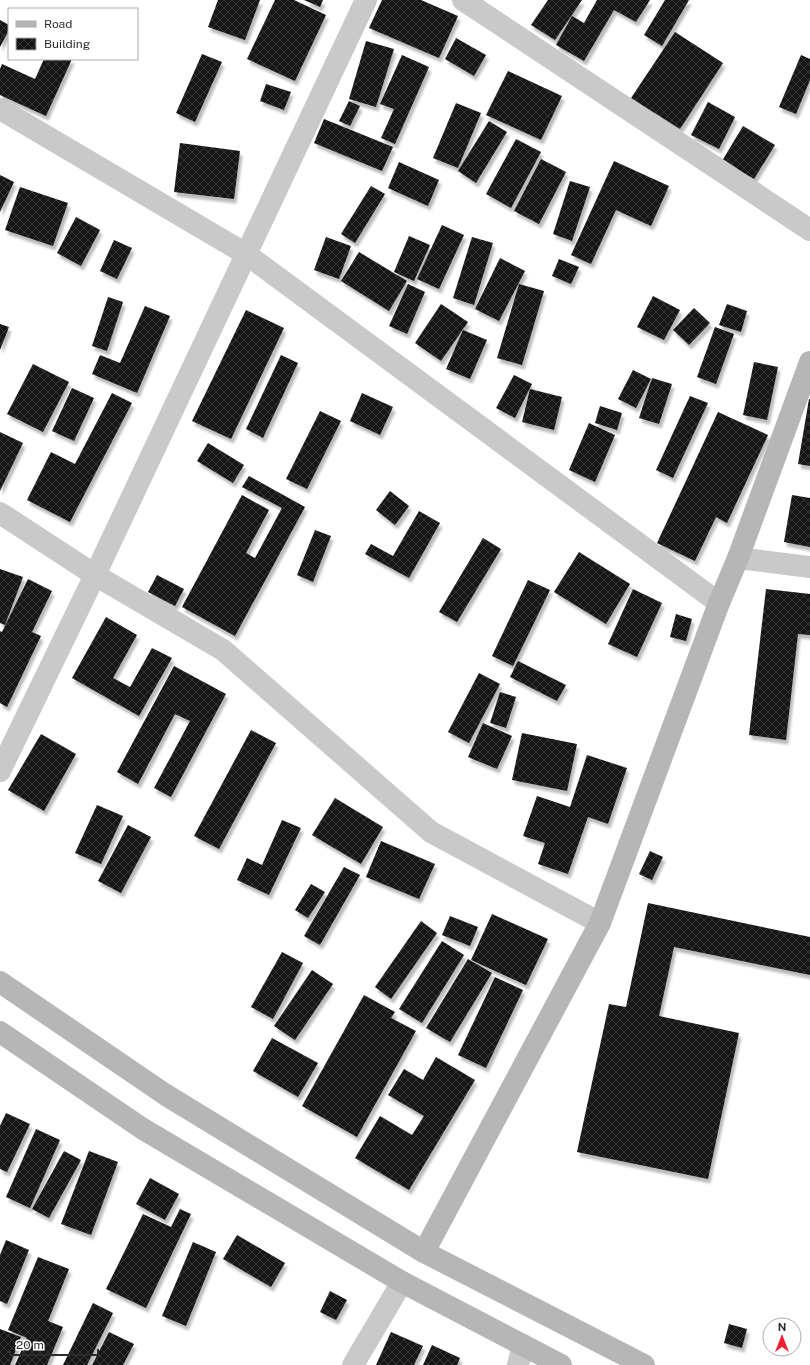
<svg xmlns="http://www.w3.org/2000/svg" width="810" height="1365" font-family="'Public Sans',sans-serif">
<defs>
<pattern id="building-cross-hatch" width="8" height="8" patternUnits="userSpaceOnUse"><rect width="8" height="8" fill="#131313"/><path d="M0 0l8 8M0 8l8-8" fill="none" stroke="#363636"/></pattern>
<filter id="shadow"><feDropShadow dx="2.5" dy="4.5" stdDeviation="1" flood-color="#0004"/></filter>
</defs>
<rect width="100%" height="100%" fill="#fff"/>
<g fill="url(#building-cross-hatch)" filter="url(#shadow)">
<path d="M 218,0 L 260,0 L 245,40 L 208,27 Z"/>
<path d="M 275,0 L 294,0 L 326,15 L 295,81 L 247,59 Z"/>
<path d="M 304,0 L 323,0 L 320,7 Z"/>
<path d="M 382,0 L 421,0 L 458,16 L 439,58 L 369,28 Z"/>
<path d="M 548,0 L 582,0 L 555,40 L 531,25 Z"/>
<path d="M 597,0 L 650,0 L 636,22 L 614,10 L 584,61 L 556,45 L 572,16 L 584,23 Z"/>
<path d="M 665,0 L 689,0 L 662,46 L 644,35 Z"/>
<path d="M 0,20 L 9,25 L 9,30 L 0,47 Z"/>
<path d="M 675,32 L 723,63 L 680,129 L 631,98 Z"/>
<path d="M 456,38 L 486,55 L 474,76 L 445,59 Z"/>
<path d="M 366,41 L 394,49 L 376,107 L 349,99 Z"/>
<path d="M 202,54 L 222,62 L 195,122 L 176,113 Z"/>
<path d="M 402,55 L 429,67 L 395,144 L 381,138 L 394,109 L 380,104 Z"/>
<path d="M 801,55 L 810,59 L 810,80 L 796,114 L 779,107 Z"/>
<path d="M 44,59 L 72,59 L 46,116 L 0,95 L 0,69 L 2,64 L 35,79 Z"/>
<path d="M 508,71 L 562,96 L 541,140 L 486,115 Z"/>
<path d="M 266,84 L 291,92 L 284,110 L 260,101 Z"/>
<path d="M 349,101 L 360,106 L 350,126 L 339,121 Z"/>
<path d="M 708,102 L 735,117 L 719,149 L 691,135 Z"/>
<path d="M 456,103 L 481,113 L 458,168 L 433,158 Z"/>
<path d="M 324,119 L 393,147 L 382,171 L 314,143 Z"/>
<path d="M 489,121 L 507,132 L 476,183 L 458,171 Z"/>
<path d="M 743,126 L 775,145 L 754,179 L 722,161 Z"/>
<path d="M 516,139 L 541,152 L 511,208 L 486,194 Z"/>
<path d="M 180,143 L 240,151 L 234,199 L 174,192 Z"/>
<path d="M 541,159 L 566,172 L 539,224 L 514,211 Z"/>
<path d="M 614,161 L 669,186 L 651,226 L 616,210 L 591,264 L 571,255 Z"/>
<path d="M 399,162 L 439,180 L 428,206 L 388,188 Z"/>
<path d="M 0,175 L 14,182 L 0,212 Z"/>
<path d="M 570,181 L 590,187 L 572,241 L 553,234 Z"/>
<path d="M 371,186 L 385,194 L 355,243 L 341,234 Z"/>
<path d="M 20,187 L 68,203 L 53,246 L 5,230 Z"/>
<path d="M 76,217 L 100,230 L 81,266 L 57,253 Z"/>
<path d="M 442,225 L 464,235 L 439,289 L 417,279 Z"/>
<path d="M 409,236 L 430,245 L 414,281 L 394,272 Z"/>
<path d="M 326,237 L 351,246 L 339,279 L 314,270 Z"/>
<path d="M 472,237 L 493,243 L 474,305 L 453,298 Z"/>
<path d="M 114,240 L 132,248 L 117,279 L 100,271 Z"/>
<path d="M 359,252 L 407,281 L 389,311 L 341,281 Z"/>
<path d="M 500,258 L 525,271 L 499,321 L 475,309 Z"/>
<path d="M 559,259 L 579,267 L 571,284 L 552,276 Z"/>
<path d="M 408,284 L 425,292 L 407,334 L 389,326 Z"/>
<path d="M 519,284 L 544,291 L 522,365 L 497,358 Z"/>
<path d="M 653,296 L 680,310 L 664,340 L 637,327 Z"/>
<path d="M 108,297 L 123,302 L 107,351 L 92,346 Z"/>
<path d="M 441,304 L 468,322 L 441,361 L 415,343 Z"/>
<path d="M 727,304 L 747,311 L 741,332 L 719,325 Z"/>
<path d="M 145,306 L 170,316 L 137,393 L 92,374 L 100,355 L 120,363 Z"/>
<path d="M 694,308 L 710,323 L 689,345 L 673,330 Z"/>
<path d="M 246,310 L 284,328 L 231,439 L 192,421 Z"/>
<path d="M 0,324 L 9,327 L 0,350 Z"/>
<path d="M 715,327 L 734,334 L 716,384 L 697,377 Z"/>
<path d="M 463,330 L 487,340 L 470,379 L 446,369 Z"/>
<path d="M 281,355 L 298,363 L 263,438 L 246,429 Z"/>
<path d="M 754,362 L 778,367 L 767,420 L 743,415 Z"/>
<path d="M 33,364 L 69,382 L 43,432 L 7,414 Z"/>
<path d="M 633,370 L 651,379 L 636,408 L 618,399 Z"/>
<path d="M 514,375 L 532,384 L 515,418 L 496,408 Z"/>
<path d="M 652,378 L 672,384 L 659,424 L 639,418 Z"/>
<path d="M 72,388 L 94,398 L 74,441 L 52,431 Z"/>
<path d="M 530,389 L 562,397 L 554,430 L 522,422 Z"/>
<path d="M 112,393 L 132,403 L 70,522 L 27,500 L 51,452 L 75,464 Z"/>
<path d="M 362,393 L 393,407 L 380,435 L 350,421 Z"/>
<path d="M 690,396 L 708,403 L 673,478 L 656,470 Z"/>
<path d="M 809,399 L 810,399 L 810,466 L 798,464 Z"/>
<path d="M 600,406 L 622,413 L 617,430 L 595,423 Z"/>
<path d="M 320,411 L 341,421 L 307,489 L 286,479 Z"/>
<path d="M 718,412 L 768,435 L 727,523 L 716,517 L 695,561 L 657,543 Z"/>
<path d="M 589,423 L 615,435 L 595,482 L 569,470 Z"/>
<path d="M 0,432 L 23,443 L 0,491 Z"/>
<path d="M 208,443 L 244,465 L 233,483 L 197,461 Z"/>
<path d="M 249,476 L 305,507 L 235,636 L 182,607 L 242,495 L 269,510 L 246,553 L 255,558 L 282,508 L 242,487 Z"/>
<path d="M 390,491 L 409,506 L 395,525 L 376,510 Z"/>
<path d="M 792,495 L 810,498 L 810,547 L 784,542 Z"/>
<path d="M 419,511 L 440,523 L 409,578 L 365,554 L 371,544 L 393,556 Z"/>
<path d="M 315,530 L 331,536 L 313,582 L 297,575 Z"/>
<path d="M 483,538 L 501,549 L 457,622 L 439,612 Z"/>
<path d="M 579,552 L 630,584 L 606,624 L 554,592 Z"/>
<path d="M 0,569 L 23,577 L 5,625 L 0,623 Z"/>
<path d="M 157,575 L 184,589 L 175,606 L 148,592 Z"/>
<path d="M 28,579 L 52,591 L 32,632 L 41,636 L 7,707 L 0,703 L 0,631 L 2,632 Z"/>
<path d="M 528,580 L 550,590 L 513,666 L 492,656 Z"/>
<path d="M 633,589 L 662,603 L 637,657 L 608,644 Z"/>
<path d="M 766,589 L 810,594 L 810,635 L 798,634 L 786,740 L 749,735 Z"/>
<path d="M 676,614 L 692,619 L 686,641 L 670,637 Z"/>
<path d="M 106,617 L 137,635 L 113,678 L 130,687 L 152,648 L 172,658 L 139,716 L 72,678 Z"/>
<path d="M 518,661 L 566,685 L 557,701 L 510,677 Z"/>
<path d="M 174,666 L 226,694 L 171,797 L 154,788 L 190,721 L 175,714 L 138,784 L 117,772 Z"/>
<path d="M 479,673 L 500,684 L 469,743 L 448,732 Z"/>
<path d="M 500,692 L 516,697 L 506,728 L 490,723 Z"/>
<path d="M 483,723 L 512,736 L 497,769 L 468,757 Z"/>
<path d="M 251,730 L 276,743 L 219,849 L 194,836 Z"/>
<path d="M 522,733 L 577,744 L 567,791 L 512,780 Z"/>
<path d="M 41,734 L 76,754 L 44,811 L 8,790 Z"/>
<path d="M 587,755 L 627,768 L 608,824 L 588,817 L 568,874 L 538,864 L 545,843 L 523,836 L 537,796 L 570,807 Z"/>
<path d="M 335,798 L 383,827 L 361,864 L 312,835 Z"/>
<path d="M 97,805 L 123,816 L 101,864 L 75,853 Z"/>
<path d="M 282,820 L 301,828 L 269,895 L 237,880 L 247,858 L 262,865 Z"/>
<path d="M 128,825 L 151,837 L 121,893 L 98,881 Z"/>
<path d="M 381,841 L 435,864 L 419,899 L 366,877 Z"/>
<path d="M 650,851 L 663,857 L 652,880 L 639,874 Z"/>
<path d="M 344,867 L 360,875 L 320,945 L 304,936 Z"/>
<path d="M 311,884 L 325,892 L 308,918 L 295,910 Z"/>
<path d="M 648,903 L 810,937 L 810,975 L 674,947 L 659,1016 L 739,1033 L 708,1179 L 577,1152 L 609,1004 L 626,1007 Z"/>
<path d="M 492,914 L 548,939 L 526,985 L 471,960 Z"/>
<path d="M 450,916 L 478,927 L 470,946 L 442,935 Z"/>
<path d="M 421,921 L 437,933 L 391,999 L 375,987 Z"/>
<path d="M 442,941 L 464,955 L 422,1023 L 399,1009 Z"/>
<path d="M 282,952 L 303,963 L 273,1019 L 251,1007 Z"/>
<path d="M 468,959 L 492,973 L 450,1042 L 426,1028 Z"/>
<path d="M 312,970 L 333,984 L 295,1040 L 274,1026 Z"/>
<path d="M 495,977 L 523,990 L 486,1068 L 458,1055 Z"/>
<path d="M 364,995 L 395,1012 L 391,1018 L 416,1031 L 357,1137 L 302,1106 Z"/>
<path d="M 272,1038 L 318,1063 L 298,1097 L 253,1071 Z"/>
<path d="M 436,1057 L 475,1080 L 409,1190 L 355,1158 L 380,1116 L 412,1135 L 424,1116 L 388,1095 L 404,1069 L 423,1080 Z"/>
<path d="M 6,1113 L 30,1124 L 7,1172 L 0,1169 L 0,1126 Z"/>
<path d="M 36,1129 L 60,1140 L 30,1208 L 6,1197 Z"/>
<path d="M 64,1151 L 81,1160 L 49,1218 L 32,1209 Z"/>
<path d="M 89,1151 L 118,1162 L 91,1235 L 61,1224 Z"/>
<path d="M 150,1178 L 179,1194 L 165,1220 L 136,1204 Z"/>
<path d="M 180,1209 L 191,1214 L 146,1308 L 106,1289 L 143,1214 L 171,1227 Z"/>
<path d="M 237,1235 L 285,1263 L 271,1287 L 223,1259 Z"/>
<path d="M 6,1240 L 29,1250 L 7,1304 L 0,1301 L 0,1255 Z"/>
<path d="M 193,1242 L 216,1252 L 186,1326 L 162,1316 Z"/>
<path d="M 38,1257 L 69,1269 L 48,1321 L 63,1327 L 47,1365 L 15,1365 L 27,1338 L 8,1330 Z"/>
<path d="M 330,1291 L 347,1300 L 336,1320 L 320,1312 Z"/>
<path d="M 93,1303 L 113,1313 L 87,1365 L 63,1365 Z"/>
<path d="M 729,1324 L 747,1329 L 742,1348 L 724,1343 Z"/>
<path d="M 0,1329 L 21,1337 L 10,1365 L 0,1365 Z"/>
<path d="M 109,1332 L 134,1344 L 123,1365 L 92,1365 Z"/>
<path d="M 391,1332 L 423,1346 L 414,1365 L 376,1365 Z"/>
<path d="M 432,1345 L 460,1358 L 457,1365 L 423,1365 Z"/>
</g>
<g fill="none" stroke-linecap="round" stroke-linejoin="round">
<g stroke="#c9c9c9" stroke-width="22">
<path d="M 463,0 L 810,230"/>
<path d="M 0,109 L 246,254 L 719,603"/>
<path d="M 0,513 L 95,575 L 223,650 L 431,832 L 600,923"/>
<path d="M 738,558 L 810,567"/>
<path d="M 0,771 L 95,575 L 366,0"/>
<path d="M 353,1365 L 402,1282"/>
<path d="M 518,1365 L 523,1345"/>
</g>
<g stroke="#b6b6b6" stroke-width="22">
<path d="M 0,982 L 166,1095 L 424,1252 L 644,1365"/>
<path d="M 0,1032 L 143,1129 L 402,1282 L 561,1365"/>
<path d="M 424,1252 L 600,923 L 719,603 L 738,558 L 810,362"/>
</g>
</g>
<rect x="8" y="8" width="130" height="52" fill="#ffffff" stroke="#ababab"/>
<rect x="16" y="21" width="20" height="6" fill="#b6b6b6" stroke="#ababab"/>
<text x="44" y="28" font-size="12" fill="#2c2c2c">Road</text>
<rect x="16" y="38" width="20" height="12" fill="url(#building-cross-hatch)" stroke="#ababab"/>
<text x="44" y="48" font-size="12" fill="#2c2c2c">Building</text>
<g transform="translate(782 1337)"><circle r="19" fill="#ffffff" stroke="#ababab"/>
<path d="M0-3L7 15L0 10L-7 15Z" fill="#f21e32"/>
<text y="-6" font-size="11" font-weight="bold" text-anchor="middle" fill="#2c2c2c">N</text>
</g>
<path d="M10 1349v6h88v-6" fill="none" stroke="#2c2c2c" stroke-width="2"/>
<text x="16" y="1349" font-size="12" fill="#2c2c2c" stroke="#ffffff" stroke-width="3" paint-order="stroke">20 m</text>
</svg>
